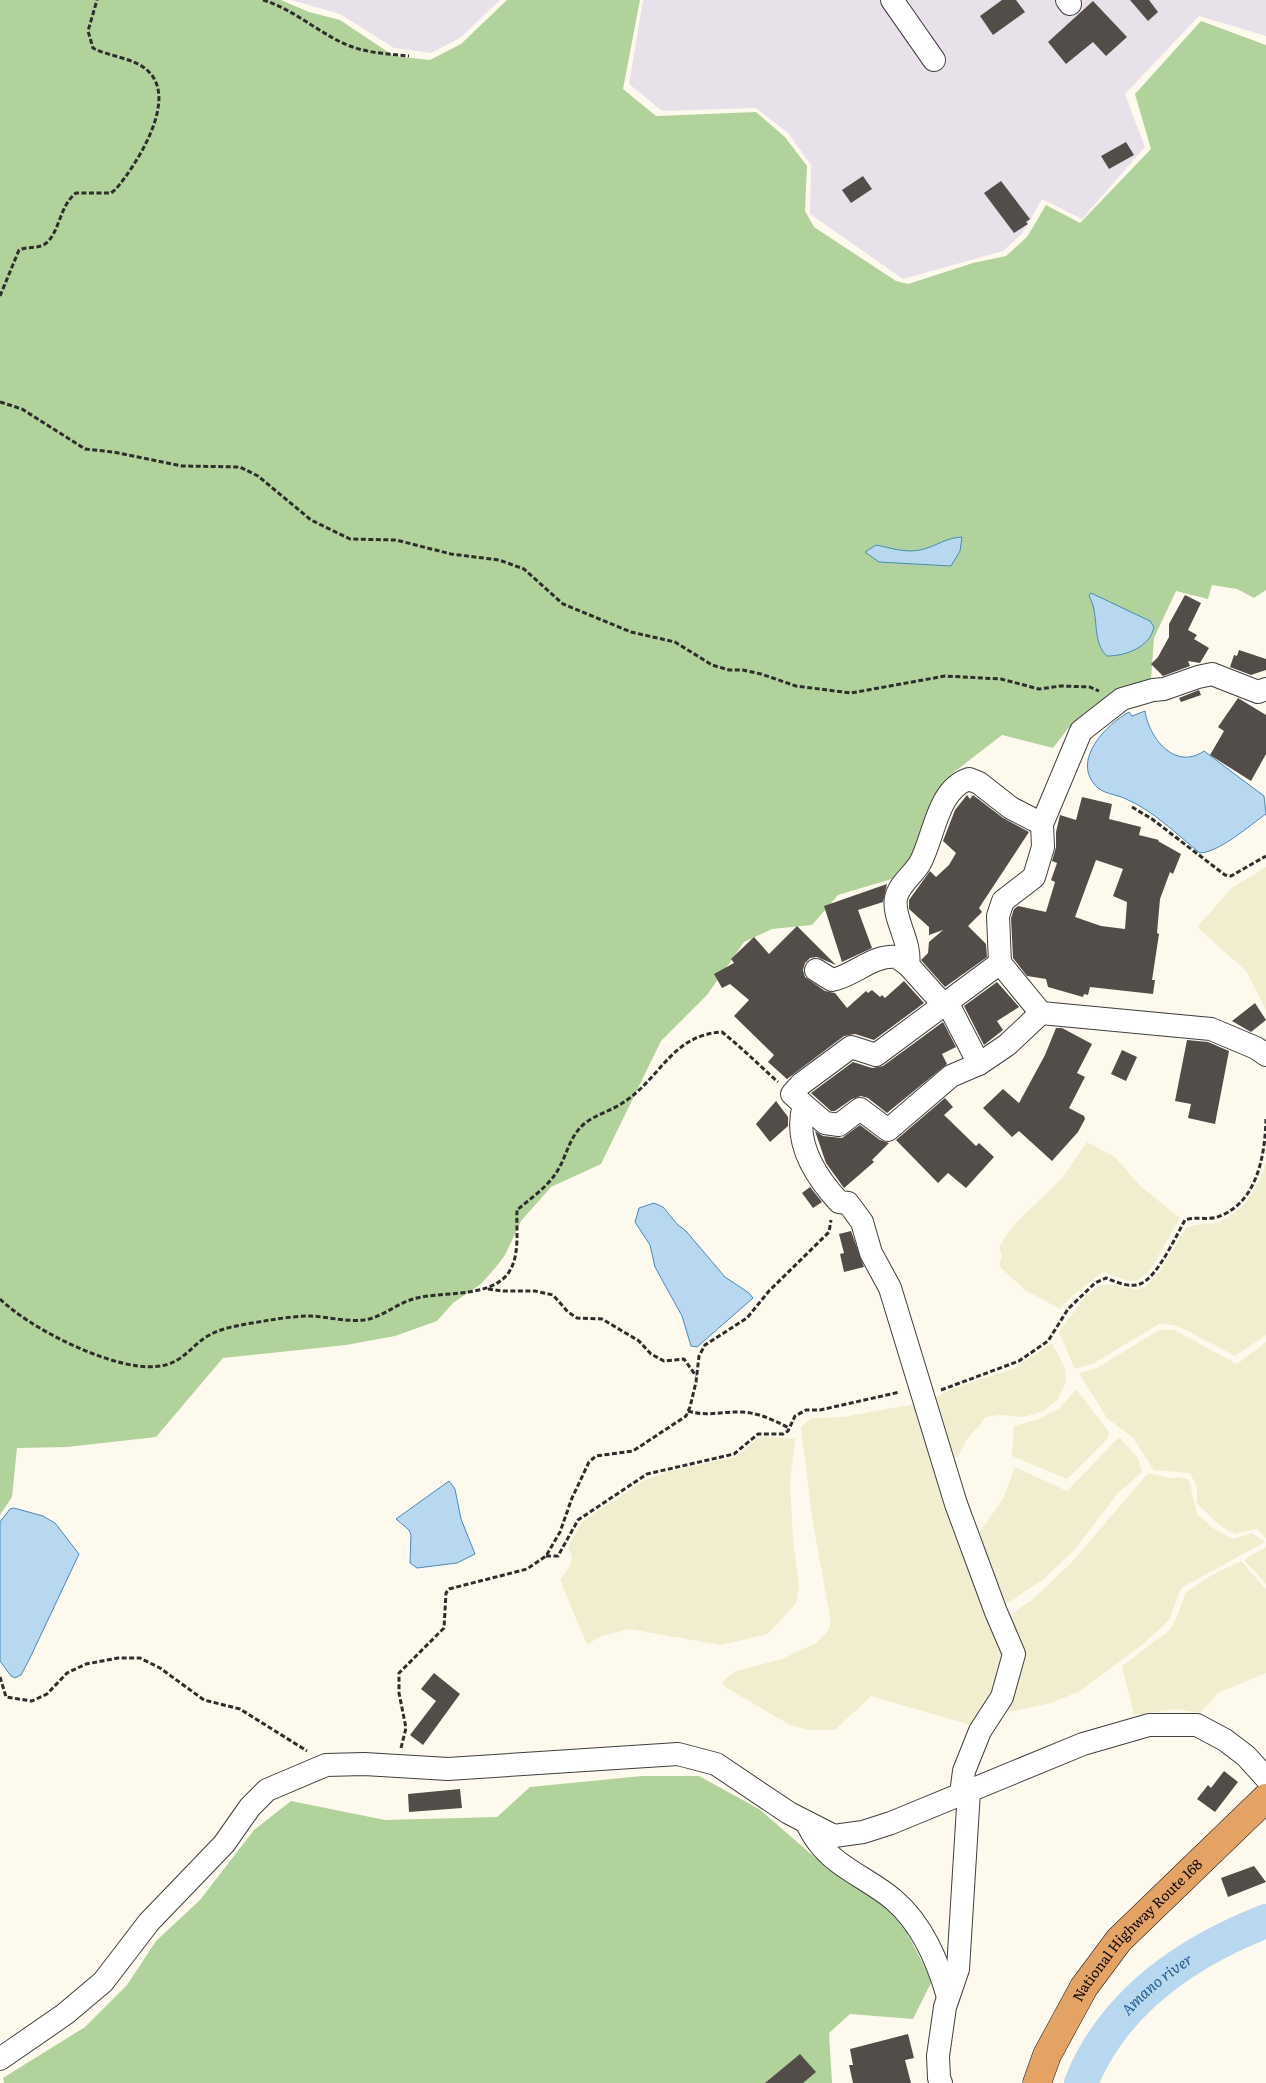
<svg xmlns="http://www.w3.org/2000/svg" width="1266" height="2083" font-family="Literata,serif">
<rect width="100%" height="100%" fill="#fdfaed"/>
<g fill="#e9e1ea">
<path d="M 291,0 L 500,0 L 460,38 L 431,53 L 394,48 L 340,14 Z"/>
<path d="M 643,0 L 1266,0 L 1266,36 L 1199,16 L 1125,94 L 1145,147 L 1082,219 L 1042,199 L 1022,234 L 1003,251 L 903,279 L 810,214 L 811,165 L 788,133 L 756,108 L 662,111 L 629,84 Z"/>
</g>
<g fill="#f0eecf">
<path d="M 1266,867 L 1266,1010 L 1246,971 L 1197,927 L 1233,887 Z"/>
<path d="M 1087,1142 L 1115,1157 L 1140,1186 L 1180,1218 L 1151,1269 L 1138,1280 L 1129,1281 L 1103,1272 L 1070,1298 L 1060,1309 L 1025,1290 L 999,1266 L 1002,1256 L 999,1247 L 1011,1228 L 1063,1177 Z"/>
<path d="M 1266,1162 L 1266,1335 L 1235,1356 L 1188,1331 L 1173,1325 L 1159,1324 L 1094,1363 L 1075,1369 L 1059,1332 L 1085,1297 L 1100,1285 L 1112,1285 L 1138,1290 L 1146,1286 L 1160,1271 L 1186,1228 L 1195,1225 L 1216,1223 L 1229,1217 L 1244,1205 L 1260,1180 Z"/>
<path d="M 1159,1330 L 1174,1330 L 1237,1364 L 1266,1342 L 1266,1538 L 1257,1529 L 1235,1534 L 1221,1526 L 1197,1504 L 1197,1487 L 1190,1473 L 1154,1470 L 1133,1438 L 1107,1418 L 1079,1373 L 1097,1368 Z"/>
<path d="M 1052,1343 L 1065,1368 L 1066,1382 L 1058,1399 L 1042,1412 L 1023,1417 L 1000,1415 L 986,1417 L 966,1441 L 958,1457 L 952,1458 L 934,1398 L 954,1388 L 1013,1369 Z"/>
<path d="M 1076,1389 L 1109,1432 L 1107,1439 L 1067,1479 L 1012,1456 L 1014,1426 L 1038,1419 L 1059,1409 Z"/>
<path d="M 920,1403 L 1006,1649 L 1004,1668 L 977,1727 L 871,1696 L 835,1730 L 810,1730 L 790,1725 L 725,1687 L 722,1682 L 736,1671 L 782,1659 L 816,1643 L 827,1632 L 831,1623 L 812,1517 L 801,1427 L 812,1418 L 843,1417 Z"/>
<path d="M 761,1436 L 795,1439 L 790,1483 L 793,1539 L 799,1586 L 796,1603 L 768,1634 L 721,1645 L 629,1629 L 601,1636 L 587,1645 L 560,1580 L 570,1566 L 572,1557 L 568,1547 L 582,1522 L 643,1481 L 670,1471 L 735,1457 Z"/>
<path d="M 1119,1437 L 1138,1458 L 1142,1472 L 1118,1493 L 1076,1548 L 1045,1578 L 1007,1604 L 978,1534 L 1003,1499 L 1015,1467 L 1067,1491 Z"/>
<path d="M 1148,1473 L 1169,1478 L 1180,1477 L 1189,1480 L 1197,1514 L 1213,1528 L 1233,1539 L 1252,1533 L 1265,1542 L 1181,1588 L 1169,1620 L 1142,1645 L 1078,1692 L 1051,1703 L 1005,1713 L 1021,1661 L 1020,1637 L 1009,1615 L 1031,1601 L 1072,1562 Z"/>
<path d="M 1266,1547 L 1266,1584 L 1244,1560 Z"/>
<path d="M 1241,1561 L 1266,1589 L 1266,1673 L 1218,1693 L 1200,1713 L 1176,1709 L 1134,1715 L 1122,1666 L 1170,1630 L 1176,1619 L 1186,1592 L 1212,1575 Z"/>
</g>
<g fill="#b2d29b">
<path d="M 0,0 L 281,0 L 309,12 L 340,20 L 394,56 L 430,60 L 461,44 L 507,0 L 640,0 L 623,89 L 656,116 L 756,112 L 785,137 L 807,166 L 805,211 L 814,227 L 896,281 L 908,284 L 973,263 L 1006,256 L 1027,237 L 1046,205 L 1080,223 L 1151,149 L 1135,94 L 1201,21 L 1266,45 L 1266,590 L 1254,598 L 1237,589 L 1212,585 L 1208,599 L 1176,591 L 1154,638 L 1151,679 L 1114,692 L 1070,726 L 1053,748 L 1002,735 L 949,776 L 914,852 L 895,878 L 838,895 L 812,925 L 772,929 L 744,942 L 707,995 L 661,1041 L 601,1164 L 551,1187 L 521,1221 L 505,1255 L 496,1267 L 481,1284 L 453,1303 L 437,1321 L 395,1336 L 346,1345 L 223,1358 L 156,1437 L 67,1447 L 17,1448 L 12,1497 L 0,1515 Z"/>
<path d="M 642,1776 L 699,1776 L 759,1809 L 826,1867 L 882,1903 L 906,1931 L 932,1981 L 913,2019 L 850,2014 L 829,2033 L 832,2083 L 4,2083 L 3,2078 L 85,2027 L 127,1985 L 156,1941 L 200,1900 L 254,1830 L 291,1801 L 385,1820 L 497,1817 L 530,1787 Z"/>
</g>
<g fill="#b7d8ef" stroke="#468abe">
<path d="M 962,537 L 960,551 L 951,566 L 879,562 L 865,552 L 876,545 C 891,548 908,554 924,549 C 938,545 946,538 962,537 Z"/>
<path d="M 1091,593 L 1150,621 L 1154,627 C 1150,647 1126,656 1107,656 C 1091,642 1100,614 1089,596 Z"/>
<path d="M 1145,711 C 1149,738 1175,771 1204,751 L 1264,796 L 1266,814 C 1250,825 1220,852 1200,853 C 1176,834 1154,811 1126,799 C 1116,794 1102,794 1095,785 C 1072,759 1107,724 1129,712 L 1132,716 Z"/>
<path d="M 654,1203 L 663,1207 L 677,1224 L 686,1231 L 725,1277 L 749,1293 L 753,1298 L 697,1347 L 691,1346 L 682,1316 L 655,1267 L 650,1245 L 635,1222 L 639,1208 Z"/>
<path d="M 449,1481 L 455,1489 L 461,1519 L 475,1554 L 457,1563 L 417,1568 L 410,1563 L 411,1535 L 409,1530 L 396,1519 Z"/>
<path d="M 14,1508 L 43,1516 L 55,1523 L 79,1554 L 30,1658 L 21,1675 L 15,1678 L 11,1676 L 0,1661 L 0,1522 L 10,1509 Z"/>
</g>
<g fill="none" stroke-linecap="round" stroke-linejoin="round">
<path stroke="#b7d8ef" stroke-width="34" id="s1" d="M 1081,2083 C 1114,2001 1187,1952 1266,1921"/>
</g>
<g fill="#534d49" fill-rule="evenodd">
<path d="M 1002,0 L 1016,0 L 1025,12 L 993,35 L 980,16 Z"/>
<path d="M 1130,0 L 1149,0 L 1158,12 L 1148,21 Z"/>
<path d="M 1093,1 L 1127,37 L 1106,56 L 1093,42 L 1066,64 L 1048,42 Z"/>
<path d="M 1126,142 L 1134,155 L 1109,169 L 1101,156 Z"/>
<path d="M 863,176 L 872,189 L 851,203 L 842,190 Z"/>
<path d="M 1001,181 L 1030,219 L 1026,222 L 1028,224 L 1014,233 L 984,193 Z"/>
<path d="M 1185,595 L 1201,603 L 1188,630 L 1197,635 L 1194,639 L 1209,648 L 1200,663 L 1188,661 L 1190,666 L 1163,676 L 1151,664 L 1158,657 L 1169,637 L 1169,624 Z"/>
<path d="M 1239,650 L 1266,659 L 1266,670 L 1251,675 L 1230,667 L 1234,655 L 1237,656 Z"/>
<path d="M 1199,690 L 1201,695 L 1181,702 L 1179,698 Z"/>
<path d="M 1238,698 L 1266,715 L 1266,754 L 1251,781 L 1210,755 L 1224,731 L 1218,727 Z"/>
<path d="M 967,795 L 970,799 L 973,795 L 1003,818 L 1029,832 L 979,908 L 982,912 L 968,926 L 986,944 L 987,957 L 945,987 L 921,960 L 928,953 L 929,942 L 943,930 L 929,935 L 929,927 L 909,909 L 909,900 L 930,871 L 936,877 L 949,865 L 956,853 L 943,841 L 955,810 Z"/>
<path d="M 1082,797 L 1112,804 L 1109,819 L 1141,827 L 1139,835 L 1159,840 L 1158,841 L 1181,854 L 1173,874 L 1170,872 L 1160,899 L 1157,933 L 1159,934 L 1152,980 L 1155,980 L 1153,994 L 1090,987 L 1088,995 L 1084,994 L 1083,997 L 1048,987 L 1046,979 L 1027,976 L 1013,958 L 1011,918 L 1014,909 L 1018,906 L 1046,912 L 1055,882 L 1051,880 L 1057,863 L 1052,861 L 1056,847 L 1056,832 L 1060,815 L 1076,820 ZM 1096,860 L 1123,869 L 1113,896 L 1127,902 L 1125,929 L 1101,926 L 1075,917 Z"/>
<path d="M 887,884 L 883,902 L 858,910 L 872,948 L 842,962 L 824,906 Z"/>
<path d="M 797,926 L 836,965 L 817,957 L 810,958 L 805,963 L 803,970 L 805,977 L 825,991 L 835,993 L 847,1008 L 866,991 L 868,993 L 872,990 L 880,997 L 882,995 L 885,998 L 904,981 L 924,1003 L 874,1040 L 855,1034 L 844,1036 L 787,1079 L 768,1062 L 774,1055 L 734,1016 L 749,1000 L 730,984 L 722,988 L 714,974 L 734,963 L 731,959 L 754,937 L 769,954 Z"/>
<path d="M 997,982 L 1019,1007 L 997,1021 L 1003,1030 L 984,1045 L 964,1006 Z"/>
<path d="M 1255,1003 L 1266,1020 L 1251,1032 L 1232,1021 Z"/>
<path d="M 943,1022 L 956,1047 L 942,1054 L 947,1064 L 887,1113 L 868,1098 L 861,1096 L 852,1099 L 835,1111 L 831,1111 L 811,1093 L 853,1062 L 872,1068 L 883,1066 Z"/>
<path d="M 1056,1028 L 1062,1028 L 1092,1044 L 1077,1073 L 1085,1077 L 1069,1108 L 1084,1116 L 1085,1119 L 1078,1132 L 1052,1161 L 1019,1131 L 1012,1137 L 983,1108 L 1003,1089 L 1019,1103 L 1045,1055 Z"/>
<path d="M 1187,1040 L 1208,1042 L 1229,1051 L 1215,1124 L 1188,1118 L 1191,1104 L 1175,1101 Z"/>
<path d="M 1122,1050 L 1137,1057 L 1126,1081 L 1111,1074 Z"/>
<path d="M 945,1098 L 953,1107 L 944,1115 L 976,1146 L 979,1143 L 994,1157 L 966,1188 L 948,1173 L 938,1183 L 896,1140 Z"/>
<path d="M 776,1101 L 788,1117 L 788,1126 L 770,1142 L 756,1124 Z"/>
<path d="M 860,1125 L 880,1140 L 889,1143 L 872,1160 L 874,1162 L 844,1188 L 826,1163 L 815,1131 L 823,1136 L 842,1138 Z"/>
<path d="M 810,1187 L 822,1202 L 813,1208 L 802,1193 Z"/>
<path d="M 851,1231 L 864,1267 L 844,1272 L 840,1254 L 844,1253 L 839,1234 Z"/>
<path d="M 434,1673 L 460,1694 L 423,1745 L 410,1735 L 436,1701 L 421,1689 Z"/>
<path d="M 1224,1771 L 1238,1782 L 1215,1812 L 1197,1799 L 1208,1785 L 1211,1788 Z"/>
<path d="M 460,1789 L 462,1808 L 409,1812 L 408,1794 Z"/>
<path d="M 1254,1866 L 1266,1882 L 1228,1897 L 1221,1878 Z"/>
<path d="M 908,2034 L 914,2058 L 905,2060 L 911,2083 L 853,2083 L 849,2065 L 853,2065 L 850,2049 Z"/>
<path d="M 800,2054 L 816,2072 L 803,2083 L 765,2083 Z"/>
</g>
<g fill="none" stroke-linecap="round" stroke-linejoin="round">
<g stroke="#3f3f3f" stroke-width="24">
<g id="minor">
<path d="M 892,0 L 934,60"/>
<path d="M 1067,0 L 1070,4"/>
<path d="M 1000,963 L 998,916 L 1003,901 L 1034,877 L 1043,847 L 1042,824 L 1081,731 L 1122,699 L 1153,690 L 1164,689 L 1198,677 L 1212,674 L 1258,692 L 1266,689"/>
<path d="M 908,965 C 912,942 892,918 896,898 C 899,884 914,874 920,863 C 934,838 937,789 969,779 L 979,783 L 1011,808 L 1042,824"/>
<path d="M 816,970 L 832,980 C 854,976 873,954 897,957 L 908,965 L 943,1004"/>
<path d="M 947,1002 L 979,1064"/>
<path d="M 804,1105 L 825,1123 L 839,1125 L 860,1109 L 888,1130 L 951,1076 L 979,1064 L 1007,1045 L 1041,1013"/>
<path d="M 961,1794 L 964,1771 L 980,1731 L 1002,1697 L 1014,1654 L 996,1612 L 956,1504 L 890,1288 L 871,1253 L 862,1222 L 848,1203 L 839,1202 C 815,1176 793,1142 804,1105 L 792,1094 L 801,1084 L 851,1047 L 876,1055 L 1000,963 L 1041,1013 L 1211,1029 L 1256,1048 L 1266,1055"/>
<path d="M 806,1822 C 810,1829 813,1836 818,1842 C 837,1868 871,1880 894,1900 C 923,1925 938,1962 948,1997"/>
<path d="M 0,2059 L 65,2014 L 103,1982 L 149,1922 L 224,1844 L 250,1807 L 267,1790 L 326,1765 L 364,1764 L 448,1769 L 678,1754 L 716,1764 L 789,1813 L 834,1836 L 863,1832 L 891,1823 L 1083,1744 L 1149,1725 L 1197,1725 L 1225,1740 L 1246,1756 L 1266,1778"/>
<path d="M 941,2083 L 939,2078 L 938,2056 L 945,2007 L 958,1969 L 969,1791"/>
</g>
</g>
<g stroke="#1d1d1d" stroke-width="29">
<g id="highway">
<path id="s2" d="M 1037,2083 L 1047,2055 L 1084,1987 L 1119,1940 L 1266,1798"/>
</g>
</g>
<g stroke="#2e2e2e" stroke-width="3" stroke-dasharray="5 2.5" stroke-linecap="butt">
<path d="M 263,0 C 293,9 316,31 345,44 C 365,53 388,54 409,56"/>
<path d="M 0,296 L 19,250 C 28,246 37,249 45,244 C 60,233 59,206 76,193 L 111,193 L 116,189 C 136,165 178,101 149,72 C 136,58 110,57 93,48 L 88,31 L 97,0"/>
<path d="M 0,402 L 22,409 L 85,449 L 113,452 L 182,466 L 240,467 L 258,476 L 311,520 L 350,539 L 396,540 L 451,554 L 499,560 L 524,569 L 563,604 L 631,632 L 675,642 L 712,665 L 729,670 L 743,670 L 761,674 L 796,686 L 851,693 L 945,676 L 1001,679 L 1039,689 L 1061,686 L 1090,687 L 1099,691"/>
<path d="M 1132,807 L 1152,819 L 1225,875 L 1231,876 L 1266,856"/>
<path d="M 488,1289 L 503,1291 L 535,1291 L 553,1295 L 568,1312 L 577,1318 L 602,1319 L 639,1341 L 651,1354 L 664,1361 L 684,1359 L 696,1376"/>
<path d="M 0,1299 C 30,1328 97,1361 138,1366 C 188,1372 186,1341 221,1330 C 236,1325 254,1323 270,1320 C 283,1318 298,1316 311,1316 C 328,1317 347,1322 364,1320 C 381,1318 396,1304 413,1299 C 441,1291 486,1298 506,1276 C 521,1259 516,1230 517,1210 C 530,1199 547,1187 556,1173 C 567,1157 568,1138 584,1124 C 596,1114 614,1110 627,1100 C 662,1075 673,1035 722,1032 C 742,1048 759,1065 778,1082"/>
<path d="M 941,1390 L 1019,1361 L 1048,1341 L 1068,1309 L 1095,1283 L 1106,1278 C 1116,1282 1129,1288 1140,1284 C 1157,1278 1176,1236 1185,1220 C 1196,1216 1209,1221 1220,1216 C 1258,1201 1265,1154 1266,1119"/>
<path d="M 688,1411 C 707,1417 723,1411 742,1412 C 759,1413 774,1420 789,1428"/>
<path d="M 546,1556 L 558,1556 L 578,1520 L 647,1474 L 734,1454 L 758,1434 L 783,1434 L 788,1431 L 795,1416 L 806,1410 L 820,1410 L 900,1392"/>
<path d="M 0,1677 L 6,1697 L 32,1701 L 47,1694 L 67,1673 L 86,1664 L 118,1658 L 140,1658 L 160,1668 L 204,1700 L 240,1709 L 307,1751"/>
<path d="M 401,1748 L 406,1728 L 399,1693 L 399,1673 L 444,1628 L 446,1593 L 449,1589 L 527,1569 L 546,1556 L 560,1532 L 572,1498 L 589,1462 L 596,1456 L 633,1451 L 686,1416 L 690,1407 L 696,1382 L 699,1356 L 705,1345 L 747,1318 L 769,1291 L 829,1232 L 831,1220"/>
</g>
<use href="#minor" stroke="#fff" stroke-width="22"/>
<use href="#highway" stroke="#e4a263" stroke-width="28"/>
</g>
<g text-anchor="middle" stroke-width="5" stroke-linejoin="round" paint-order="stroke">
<g font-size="14" fill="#0c0c0c" stroke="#fff">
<text dy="5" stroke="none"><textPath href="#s2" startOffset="185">National Highway Route 168</textPath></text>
</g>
<g font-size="15" font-style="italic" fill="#235d8f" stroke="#fff">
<text dy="5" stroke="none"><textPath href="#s1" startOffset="126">Amano river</textPath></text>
</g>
</g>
</svg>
